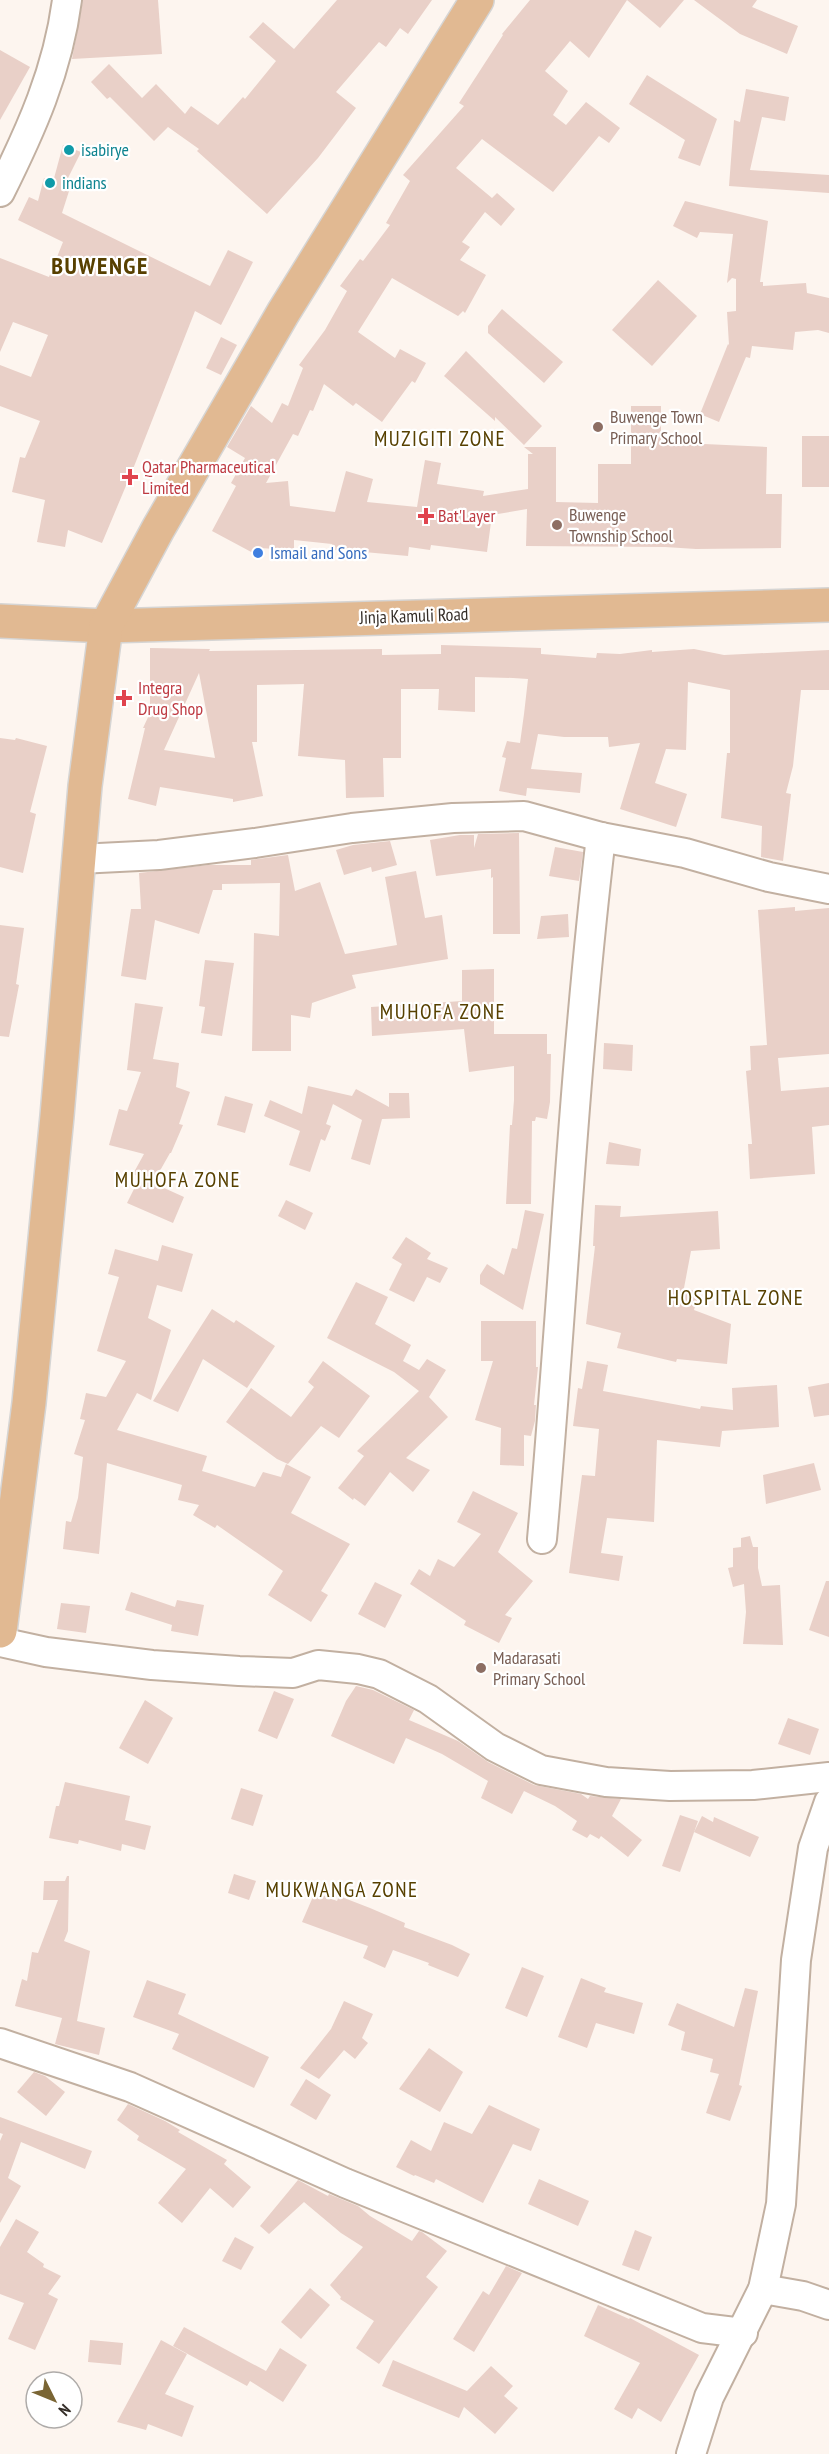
<svg xmlns="http://www.w3.org/2000/svg" width="829" height="2454" font-family="'PT Sans Narrow',sans-serif">
<rect width="100%" height="100%" fill="#fdf5ef"/>
<g fill="#e9d0c8" fill-rule="evenodd">
<path d="M 83,0 L 158,0 L 162,54 L 72,59 Z"/>
<path d="M 337,0 L 432,0 L 408,34 L 400,28 L 386,47 L 379,42 L 336,92 L 356,108 L 318,158 L 267,214 L 197,151 L 199,149 L 168,127 L 154,141 L 110,97 L 107,99 L 91,82 L 109,64 L 142,98 L 156,84 L 185,114 L 191,106 L 218,125 L 243,97 L 245,99 L 276,61 L 249,37 L 263,22 L 294,49 Z"/>
<path d="M 530,0 L 627,0 L 589,58 L 570,41 L 545,71 L 568,91 L 553,115 L 566,125 L 586,102 L 620,128 L 609,143 L 599,136 L 553,192 L 482,139 L 456,168 L 492,198 L 497,193 L 515,209 L 501,226 L 485,212 L 462,242 L 470,247 L 460,260 L 486,275 L 465,313 L 463,311 L 458,316 L 392,278 L 358,332 L 395,358 L 400,349 L 426,363 L 415,383 L 412,381 L 382,422 L 356,403 L 353,406 L 324,384 L 313,411 L 310,410 L 298,436 L 293,434 L 266,483 L 288,481 L 290,506 L 335,512 L 346,471 L 373,479 L 367,502 L 417,507 L 425,460 L 441,463 L 437,484 L 484,491 L 483,496 L 528,489 L 528,454 L 533,454 L 524,447 L 556,447 L 556,502 L 598,503 L 598,464 L 631,464 L 631,406 L 661,406 L 661,442 L 767,447 L 766,494 L 782,494 L 781,548 L 696,549 L 665,547 L 526,546 L 527,509 L 492,515 L 487,552 L 431,545 L 430,550 L 409,547 L 408,556 L 353,551 L 352,554 L 331,549 L 332,544 L 294,540 L 294,550 L 259,548 L 255,554 L 212,531 L 236,486 L 231,483 L 245,458 L 227,447 L 251,406 L 272,423 L 282,403 L 288,406 L 303,368 L 299,365 L 325,330 L 347,291 L 340,286 L 360,259 L 363,261 L 390,225 L 386,223 L 410,181 L 403,175 L 464,106 L 459,103 L 503,35 L 502,34 Z"/>
<path d="M 627,0 L 684,0 L 660,28 Z"/>
<path d="M 694,0 L 757,0 L 752,7 L 798,26 L 787,54 L 740,34 Z"/>
<path d="M 0,50 L 30,67 L 0,120 Z"/>
<path d="M 647,75 L 717,119 L 700,166 L 678,158 L 685,140 L 629,104 Z"/>
<path d="M 746,89 L 789,97 L 785,121 L 762,117 L 750,170 L 829,175 L 829,193 L 729,186 L 734,120 L 740,122 Z"/>
<path d="M 63,145 L 81,152 L 64,186 L 70,188 L 62,213 L 210,286 L 228,250 L 253,262 L 221,325 L 195,311 L 133,469 L 102,543 L 68,530 L 65,547 L 37,542 L 45,500 L 12,492 L 20,457 L 25,458 L 40,421 L 0,406 L 0,365 L 31,377 L 48,335 L 13,322 L 0,352 L 0,258 L 49,277 L 63,242 L 18,220 L 29,197 L 38,201 L 44,178 L 53,182 Z"/>
<path d="M 685,201 L 768,221 L 760,282 L 763,282 L 763,286 L 806,283 L 807,293 L 829,298 L 829,333 L 818,330 L 795,332 L 793,350 L 752,346 L 750,358 L 746,357 L 719,422 L 700,414 L 728,344 L 729,345 L 727,312 L 736,311 L 736,279 L 732,278 L 727,283 L 733,234 L 700,232 L 697,238 L 673,226 Z"/>
<path d="M 658,280 L 697,316 L 652,366 L 612,330 Z"/>
<path d="M 502,309 L 563,362 L 544,383 L 488,333 L 488,326 Z"/>
<path d="M 221,337 L 237,345 L 221,375 L 206,368 Z"/>
<path d="M 466,351 L 542,426 L 524,445 L 495,417 L 495,421 L 444,376 Z"/>
<rect x="802" y="436" width="27" height="51"/>
<path d="M 441,645 L 541,648 L 541,654 L 596,658 L 597,653 L 620,654 L 652,650 L 652,652 L 694,649 L 724,655 L 829,650 L 829,690 L 801,690 L 793,766 L 786,793 L 791,794 L 783,861 L 761,857 L 762,826 L 721,818 L 727,753 L 730,753 L 730,690 L 688,682 L 686,750 L 666,749 L 655,783 L 687,794 L 676,827 L 620,809 L 640,743 L 609,747 L 608,737 L 564,737 L 538,734 L 531,769 L 582,773 L 580,793 L 527,788 L 526,796 L 499,791 L 506,758 L 502,757 L 507,741 L 520,743 L 524,714 L 528,679 L 513,678 L 475,677 L 475,712 L 438,710 L 439,689 L 401,689 L 401,758 L 383,758 L 384,797 L 346,798 L 345,760 L 298,756 L 304,684 L 257,685 L 257,742 L 252,742 L 263,796 L 233,802 L 233,799 L 160,787 L 156,806 L 128,799 L 145,728 L 143,728 L 150,713 L 150,648 L 210,649 L 209,651 L 382,649 L 382,655 L 441,654 ZM 199,673 L 215,758 L 164,750 Z"/>
<path d="M 0,738 L 15,740 L 16,738 L 47,746 L 30,812 L 36,814 L 23,873 L 0,867 Z"/>
<path d="M 519,833 L 520,934 L 493,934 L 493,877 L 491,878 L 491,869 L 436,876 L 430,840 L 460,835 L 474,835 L 474,848 L 478,834 Z"/>
<path d="M 390,841 L 397,865 L 372,872 L 371,867 L 344,875 L 336,850 L 353,845 Z"/>
<path d="M 555,847 L 583,852 L 579,881 L 549,876 Z"/>
<path d="M 288,855 L 295,891 L 320,882 L 345,954 L 397,945 L 385,877 L 416,871 L 425,918 L 442,915 L 448,959 L 352,975 L 356,988 L 312,1003 L 310,1018 L 291,1015 L 291,1051 L 252,1051 L 254,933 L 279,936 L 280,883 L 222,884 L 222,890 L 213,890 L 199,934 L 155,920 L 146,980 L 121,976 L 131,909 L 141,909 L 139,873 L 208,865 L 251,865 L 251,860 Z"/>
<path d="M 795,907 L 795,911 L 829,908 L 829,1054 L 778,1058 L 781,1091 L 829,1087 L 829,1125 L 812,1127 L 815,1174 L 750,1179 L 748,1144 L 752,1144 L 746,1071 L 751,1070 L 750,1046 L 767,1045 L 758,910 Z"/>
<path d="M 568,914 L 569,937 L 537,939 L 541,916 Z"/>
<path d="M 0,925 L 24,928 L 16,984 L 19,985 L 9,1037 L 0,1036 Z"/>
<path d="M 205,960 L 234,963 L 222,1036 L 201,1033 L 205,1007 L 199,1006 Z"/>
<path d="M 494,969 L 494,1034 L 547,1034 L 547,1054 L 551,1054 L 550,1102 L 547,1119 L 536,1117 L 535,1121 L 532,1121 L 531,1204 L 506,1204 L 510,1125 L 512,1125 L 514,1100 L 514,1066 L 469,1072 L 464,1029 L 372,1036 L 371,1007 L 462,1001 L 462,970 Z"/>
<path d="M 135,1003 L 163,1007 L 153,1059 L 179,1063 L 176,1087 L 190,1092 L 179,1124 L 183,1125 L 171,1153 L 170,1153 L 153,1183 L 184,1197 L 173,1223 L 127,1203 L 140,1177 L 133,1174 L 144,1154 L 109,1145 L 119,1109 L 127,1111 L 141,1072 L 127,1070 Z"/>
<path d="M 604,1043 L 633,1045 L 632,1071 L 603,1069 Z"/>
<path d="M 308,1086 L 352,1096 L 356,1089 L 389,1107 L 389,1093 L 409,1093 L 410,1118 L 382,1119 L 370,1165 L 351,1159 L 362,1120 L 333,1104 L 326,1124 L 331,1126 L 325,1141 L 321,1139 L 310,1172 L 289,1165 L 300,1131 L 264,1116 L 270,1100 L 302,1114 Z"/>
<path d="M 225,1096 L 253,1104 L 245,1133 L 217,1125 Z"/>
<path d="M 609,1142 L 641,1149 L 639,1166 L 606,1164 Z"/>
<path d="M 286,1200 L 313,1213 L 305,1230 L 278,1216 Z"/>
<path d="M 595,1205 L 621,1206 L 620,1217 L 718,1211 L 720,1249 L 691,1251 L 684,1288 L 699,1292 L 694,1310 L 731,1324 L 727,1364 L 677,1359 L 676,1362 L 617,1348 L 621,1333 L 586,1324 L 595,1246 L 593,1246 Z"/>
<path d="M 525,1210 L 544,1214 L 523,1310 L 480,1284 L 480,1275 L 487,1264 L 504,1275 L 512,1248 L 517,1249 Z"/>
<path d="M 406,1237 L 431,1253 L 427,1259 L 448,1268 L 440,1283 L 427,1277 L 414,1302 L 389,1290 L 402,1264 L 392,1258 Z"/>
<path d="M 162,1245 L 193,1254 L 182,1292 L 157,1285 L 148,1318 L 171,1330 L 151,1400 L 137,1393 L 117,1430 L 207,1456 L 202,1471 L 255,1487 L 263,1472 L 281,1477 L 286,1464 L 311,1477 L 291,1513 L 350,1544 L 321,1591 L 328,1595 L 311,1622 L 268,1595 L 283,1571 L 217,1525 L 215,1528 L 193,1515 L 199,1505 L 178,1500 L 182,1485 L 107,1463 L 99,1554 L 63,1549 L 66,1521 L 71,1522 L 78,1498 L 83,1457 L 74,1454 L 85,1420 L 80,1419 L 86,1393 L 106,1397 L 126,1361 L 97,1351 L 119,1277 L 108,1274 L 115,1249 L 158,1261 Z"/>
<path d="M 356,1282 L 388,1297 L 375,1324 L 411,1345 L 403,1361 L 419,1370 L 427,1359 L 446,1370 L 429,1397 L 448,1417 L 406,1458 L 430,1470 L 413,1492 L 390,1472 L 365,1506 L 354,1498 L 353,1500 L 338,1488 L 364,1456 L 357,1451 L 419,1391 L 394,1372 L 327,1338 Z"/>
<path d="M 212,1309 L 234,1323 L 236,1320 L 275,1346 L 247,1388 L 203,1359 L 178,1412 L 153,1401 Z"/>
<path d="M 481,1321 L 536,1321 L 536,1367 L 538,1367 L 534,1405 L 536,1405 L 535,1421 L 531,1436 L 524,1435 L 524,1466 L 500,1465 L 501,1428 L 475,1420 L 493,1361 L 481,1361 Z"/>
<path d="M 323,1361 L 370,1396 L 339,1438 L 321,1426 L 288,1464 L 277,1459 L 226,1422 L 251,1388 L 291,1417 L 314,1387 L 308,1382 Z"/>
<path d="M 587,1361 L 608,1365 L 603,1391 L 700,1409 L 701,1406 L 733,1410 L 732,1388 L 777,1385 L 779,1427 L 722,1431 L 720,1447 L 657,1440 L 654,1522 L 607,1518 L 601,1553 L 623,1556 L 619,1581 L 569,1573 L 582,1475 L 595,1476 L 599,1429 L 573,1426 L 578,1388 L 582,1389 Z"/>
<path d="M 829,1383 L 829,1415 L 814,1417 L 808,1387 Z"/>
<path d="M 814,1463 L 821,1490 L 766,1504 L 763,1475 Z"/>
<path d="M 473,1491 L 518,1513 L 498,1552 L 533,1581 L 505,1615 L 512,1618 L 499,1643 L 464,1625 L 466,1621 L 410,1584 L 419,1569 L 430,1576 L 438,1559 L 454,1567 L 481,1534 L 457,1522 Z"/>
<path d="M 750,1536 L 753,1547 L 758,1547 L 758,1568 L 762,1586 L 780,1585 L 783,1645 L 743,1644 L 746,1612 L 744,1584 L 733,1587 L 728,1568 L 733,1567 L 733,1548 L 741,1547 L 741,1538 Z"/>
<path d="M 826,1581 L 829,1581 L 829,1637 L 809,1630 Z"/>
<path d="M 375,1582 L 402,1595 L 385,1628 L 358,1614 Z"/>
<path d="M 131,1592 L 175,1607 L 177,1600 L 204,1605 L 198,1636 L 171,1631 L 172,1625 L 125,1610 Z"/>
<path d="M 61,1603 L 90,1606 L 86,1633 L 57,1629 Z"/>
<path d="M 356,1686 L 373,1690 L 414,1710 L 409,1720 L 458,1741 L 488,1762 L 534,1785 L 581,1794 L 588,1799 L 590,1796 L 621,1799 L 612,1816 L 642,1840 L 628,1857 L 601,1836 L 599,1839 L 590,1834 L 587,1838 L 572,1830 L 577,1821 L 555,1806 L 524,1791 L 512,1814 L 481,1798 L 488,1781 L 442,1754 L 406,1738 L 394,1764 L 331,1736 L 346,1701 Z"/>
<path d="M 274,1691 L 294,1699 L 277,1739 L 258,1731 Z"/>
<path d="M 145,1700 L 173,1718 L 148,1764 L 119,1748 Z"/>
<path d="M 788,1718 L 819,1729 L 810,1755 L 778,1744 Z"/>
<path d="M 65,1782 L 130,1796 L 125,1820 L 151,1826 L 145,1850 L 122,1844 L 121,1851 L 79,1840 L 78,1844 L 49,1838 L 56,1806 L 59,1806 Z"/>
<path d="M 241,1788 L 263,1795 L 253,1826 L 231,1819 Z"/>
<path d="M 680,1815 L 698,1821 L 680,1872 L 662,1866 Z"/>
<path d="M 702,1816 L 713,1822 L 714,1817 L 759,1837 L 750,1857 L 694,1832 Z"/>
<path d="M 234,1874 L 256,1881 L 249,1900 L 228,1893 Z"/>
<path d="M 67,1876 L 69,1876 L 68,1931 L 64,1941 L 90,1951 L 77,2021 L 105,2028 L 99,2055 L 55,2044 L 62,2018 L 15,2006 L 22,1979 L 27,1981 L 32,1952 L 38,1953 L 58,1900 L 43,1900 L 44,1881 L 65,1881 Z"/>
<path d="M 315,1892 L 337,1901 L 339,1896 L 370,1908 L 405,1923 L 404,1927 L 452,1945 L 470,1954 L 458,1977 L 428,1965 L 429,1963 L 393,1950 L 385,1968 L 363,1958 L 368,1946 L 302,1922 Z"/>
<path d="M 522,1967 L 544,1976 L 527,2017 L 505,2008 Z"/>
<path d="M 581,1978 L 606,1988 L 604,1992 L 643,2003 L 634,2034 L 596,2023 L 587,2048 L 558,2037 Z"/>
<path d="M 147,1980 L 186,1994 L 178,2014 L 269,2057 L 254,2088 L 172,2049 L 179,2034 L 133,2017 Z"/>
<path d="M 745,1988 L 758,1991 L 739,2085 L 742,2086 L 730,2121 L 706,2113 L 719,2074 L 710,2072 L 713,2059 L 681,2050 L 685,2032 L 668,2025 L 677,2003 L 734,2027 Z"/>
<path d="M 344,2001 L 373,2014 L 362,2038 L 368,2043 L 355,2059 L 344,2050 L 319,2079 L 300,2068 L 331,2029 Z"/>
<path d="M 429,2048 L 463,2072 L 440,2112 L 399,2089 Z"/>
<path d="M 34,2072 L 45,2076 L 65,2092 L 46,2116 L 17,2092 Z"/>
<path d="M 306,2079 L 331,2095 L 316,2120 L 290,2105 Z"/>
<path d="M 128,2104 L 165,2121 L 180,2130 L 178,2132 L 227,2160 L 224,2164 L 251,2187 L 233,2208 L 210,2188 L 182,2223 L 158,2203 L 186,2169 L 137,2140 L 139,2136 L 117,2120 Z"/>
<path d="M 489,2105 L 540,2129 L 531,2151 L 513,2144 L 483,2203 L 436,2179 L 434,2183 L 415,2175 L 414,2176 L 396,2167 L 411,2140 L 431,2151 L 444,2122 L 472,2134 Z"/>
<path d="M 0,2117 L 92,2151 L 85,2169 L 21,2142 L 8,2178 L 21,2186 L 0,2223 L 0,2141 L 3,2134 L 0,2133 Z"/>
<path d="M 539,2179 L 589,2201 L 578,2226 L 528,2204 Z"/>
<path d="M 298,2180 L 328,2196 L 329,2194 L 358,2206 L 370,2216 L 412,2241 L 419,2231 L 422,2232 L 447,2251 L 426,2277 L 438,2287 L 379,2364 L 356,2348 L 374,2321 L 340,2299 L 341,2297 L 330,2285 L 363,2247 L 341,2233 L 304,2202 L 269,2234 L 260,2226 Z"/>
<path d="M 16,2219 L 39,2232 L 27,2252 L 44,2264 L 43,2267 L 61,2276 L 48,2294 L 58,2299 L 35,2350 L 8,2339 L 24,2303 L 0,2294 L 0,2247 Z"/>
<path d="M 635,2230 L 652,2237 L 639,2271 L 622,2265 Z"/>
<path d="M 235,2237 L 254,2247 L 241,2270 L 222,2261 Z"/>
<path d="M 506,2266 L 522,2273 L 474,2352 L 453,2339 L 483,2291 L 489,2295 Z"/>
<path d="M 310,2288 L 330,2305 L 301,2339 L 281,2322 Z"/>
<path d="M 598,2305 L 629,2319 L 630,2318 L 699,2355 L 661,2422 L 638,2408 L 632,2419 L 614,2409 L 640,2363 L 584,2336 Z"/>
<path d="M 184,2327 L 266,2371 L 280,2348 L 307,2365 L 283,2402 L 250,2381 L 247,2386 L 173,2346 Z"/>
<path d="M 90,2340 L 123,2343 L 121,2365 L 88,2362 Z"/>
<path d="M 161,2340 L 187,2354 L 165,2394 L 194,2406 L 182,2437 L 148,2424 L 146,2430 L 117,2422 Z"/>
<path d="M 393,2360 L 467,2391 L 491,2366 L 513,2386 L 504,2396 L 518,2408 L 495,2434 L 464,2407 L 459,2418 L 382,2386 Z"/>
</g>
<g fill="none" stroke-linecap="round" stroke-linejoin="round">
<g stroke="#c2b0a1" stroke-width="32">
<g id="minor">
<path d="M 0,192 C 31,130 58,70 67,0"/>
<path d="M 79,859 L 159,855 L 255,843 L 352,828 L 453,818 L 524,816 L 601,837 L 685,853 L 769,877 L 829,889"/>
<path d="M 542,1539 C 563,1305 573,1071 601,837"/>
<path d="M 0,1642 L 46,1652 L 152,1665 L 239,1671 L 293,1673 L 318,1665 L 358,1669 L 379,1674 L 428,1699 L 495,1747 L 541,1770 L 606,1782 L 670,1786 L 753,1785 L 829,1777"/>
<path d="M 0,2043 L 130,2087 L 345,2183 L 702,2328 L 743,2333"/>
<path d="M 763,2289 L 803,2296 L 829,2305"/>
<path d="M 691,2454 L 709,2397 L 763,2289 L 781,2204 L 796,1960 L 813,1848 L 829,1802"/>
</g>
</g>
<g stroke="#d6d5d4" stroke-width="36">
<g id="major">
<path d="M 0,621 L 106,626 L 829,605"/>
<path d="M 0,1631 L 29,1403 L 57,1116 L 85,786 L 106,626 L 158,529 L 283,313 L 477,0"/>
</g>
</g>
<use href="#minor" stroke="#fff" stroke-width="28"/>
<use href="#major" stroke="#e1b992" stroke-width="33"/>
</g>
<g fill="#0f9aa8" stroke="#fff" stroke-width="2">
<circle cx="69" cy="150" r="6"/>
<circle cx="50" cy="183" r="6"/>
</g>
<g fill="#8d6e63" stroke="#fff" stroke-width="2">
<circle cx="598" cy="427" r="6"/>
<circle cx="557" cy="525" r="6"/>
<circle cx="481" cy="1668" r="6"/>
</g>
<g fill="#e0444e" stroke="#fff" stroke-width="2">
<path d="M127 468h6v6h6v6h-6v6h-6v-6h-6v-6h6z"/>
<path d="M423 507h6v6h6v6h-6v6h-6v-6h-6v-6h6z"/>
<path d="M121 689h6v6h6v6h-6v6h-6v-6h-6v-6h6z"/>
</g>
<circle fill="#3f7fe0" stroke="#fff" stroke-width="2" cx="258" cy="553" r="6"/>
<g text-anchor="middle" stroke-width="4.5" stroke-linejoin="round" paint-order="stroke">
<g font-size="18" fill="#0d838f" stroke="#fff" text-anchor="start">
<text x="81" y="156">isabirye</text>
<text x="62" y="189">indians</text>
</g>
<g font-size="18" fill="#785e54" stroke="#fff" text-anchor="start">
<text x="610" y="423">Buwenge Town<tspan x="610" dy="21">Primary School</tspan></text>
<text x="569" y="521">Buwenge<tspan x="569" dy="21">Township School</tspan></text>
<text x="493" y="1664">Madarasati<tspan x="493" dy="21">Primary School</tspan></text>
</g>
<g font-size="18" fill="#be3a42" stroke="#fff" text-anchor="start">
<text x="142" y="473">Qatar Pharmaceutical<tspan x="142" dy="21">Limited</tspan></text>
<text x="438" y="522">Bat'Layer</text>
<text x="138" y="694">Integra<tspan x="138" dy="21">Drug Shop</tspan></text>
</g>
<g font-size="18" fill="#366cbe" stroke="#fff" text-anchor="start">
<text x="270" y="559">Ismail and Sons</text>
</g>
<g font-size="18" fill="#342d27" stroke="#fff">
<text transform="translate(414 616) rotate(-2)" y="6">Jinja Kamuli Road</text>
</g>
<g font-size="21" letter-spacing="1.5" fill="#574000" stroke="#fff">
<text x="440" y="446">MUZIGITI ZONE</text>
<text x="443" y="1019">MUHOFA ZONE</text>
<text x="178" y="1187">MUHOFA ZONE</text>
<text x="736" y="1305">HOSPITAL ZONE</text>
<text x="342" y="1897">MUKWANGA ZONE</text>
</g>
<g font-size="24" font-weight="bold" letter-spacing="1.5" fill="#574000" stroke="#fff">
<text x="100" y="274">BUWENGE</text>
</g>
</g>
<g transform="translate(54 2400) rotate(133)"><circle r="28" fill="#ffffff" stroke="#aeaba9" stroke-width="1.5"/>
<path d="M0-4.5L10 22L0 15L-10 22Z" fill="#7a6534"/>
<text y="-9" font-size="16" font-weight="bold" text-anchor="middle" fill="#342d27">N</text>
</g>
</svg>
